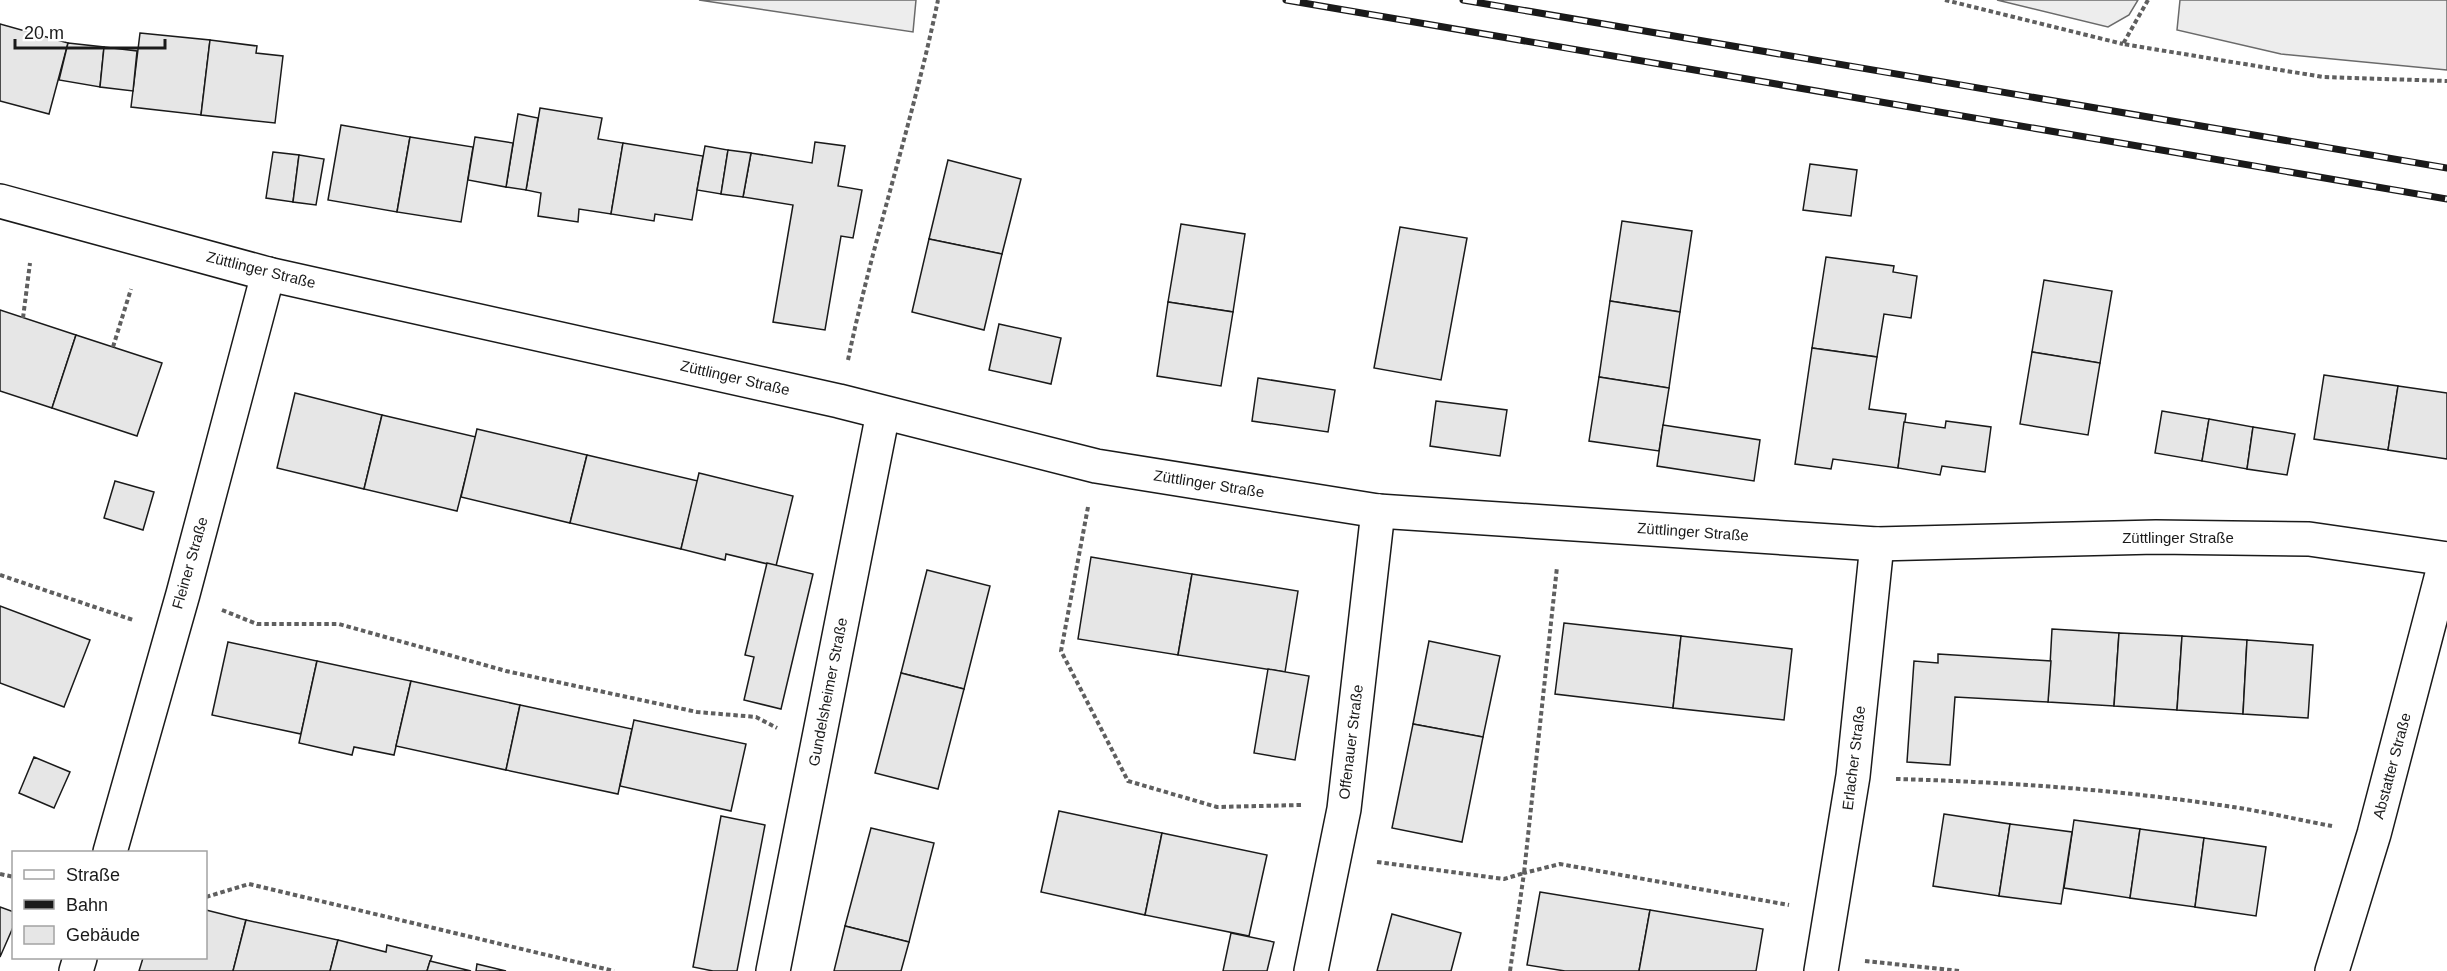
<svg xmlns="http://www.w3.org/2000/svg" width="2447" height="971" font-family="Arial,sans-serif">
<rect width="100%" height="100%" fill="#fff"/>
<g fill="#ededed" stroke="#6a6a6a" stroke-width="1.5">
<path d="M 699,0 L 916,0 L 913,32 Z"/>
<path d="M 1997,0 L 2138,0 L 2129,15 L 2108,27 Z"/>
<path d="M 2180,0 L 2447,0 L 2447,70 L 2281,54 L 2177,30 Z"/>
</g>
<g fill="#e6e6e6" stroke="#1a1a1a" stroke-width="1.5">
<path d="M 0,24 L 68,43 L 49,114 L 0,101 Z"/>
<path d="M 140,33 L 210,40 L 201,115 L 131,107 Z"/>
<path d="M 210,40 L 257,46 L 256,53 L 283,56 L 275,123 L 201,115 Z"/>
<path d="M 68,43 L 104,47 L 100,87 L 59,80 Z"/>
<path d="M 104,47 L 137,51 L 133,91 L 100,87 Z"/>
<path d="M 540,108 L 602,118 L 598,139 L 623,143 L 611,214 L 579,209 L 578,222 L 538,216 L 541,193 L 526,190 Z"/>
<path d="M 518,114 L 538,118 L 526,190 L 506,187 Z"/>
<path d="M 341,125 L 410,137 L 397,212 L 328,200 Z"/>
<path d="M 410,137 L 473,147 L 461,222 L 397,212 Z"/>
<path d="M 475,137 L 513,143 L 506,187 L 468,180 Z"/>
<path d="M 815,142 L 845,146 L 838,186 L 862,190 L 853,238 L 841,236 L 825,330 L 773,322 L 793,205 L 743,197 L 751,153 L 812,163 Z"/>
<path d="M 623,143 L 703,156 L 692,220 L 655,214 L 654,221 L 611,214 Z"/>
<path d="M 705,146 L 728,150 L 721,194 L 697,190 Z"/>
<path d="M 728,150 L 751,153 L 743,197 L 721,194 Z"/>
<path d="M 273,152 L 299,155 L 293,202 L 266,198 Z"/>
<path d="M 299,155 L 324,159 L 316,205 L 293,202 Z"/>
<path d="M 948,160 L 1021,179 L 1002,254 L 929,239 Z"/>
<path d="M 1810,164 L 1857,170 L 1851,216 L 1803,210 Z"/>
<path d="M 1622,221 L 1692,231 L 1680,312 L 1610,301 Z"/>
<path d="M 1181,224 L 1245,234 L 1233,312 L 1168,302 Z"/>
<path d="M 1400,227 L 1467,238 L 1441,380 L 1374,368 Z"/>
<path d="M 929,239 L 1002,254 L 984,330 L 912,312 Z"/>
<path d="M 1826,257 L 1894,266 L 1893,272 L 1917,276 L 1911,318 L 1884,314 L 1877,357 L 1812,348 Z"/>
<path d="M 2044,280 L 2112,291 L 2100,363 L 2032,352 Z"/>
<path d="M 1610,301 L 1680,312 L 1669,388 L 1599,377 Z"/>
<path d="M 1168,302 L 1233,312 L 1221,386 L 1157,376 Z"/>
<path d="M 0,310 L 76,335 L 52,408 L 0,391 Z"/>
<path d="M 999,324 L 1061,338 L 1051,384 L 989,370 Z"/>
<path d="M 76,335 L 162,363 L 137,436 L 52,408 Z"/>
<path d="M 1812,348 L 1877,357 L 1869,409 L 1906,414 L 1898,468 L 1833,459 L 1831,469 L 1795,464 Z"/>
<path d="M 2032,352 L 2100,363 L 2088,435 L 2020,424 Z"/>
<path d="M 2324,375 L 2398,386 L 2388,450 L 2314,439 Z"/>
<path d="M 1599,377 L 1669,388 L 1659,451 L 1589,441 Z"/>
<path d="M 1258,378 L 1335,390 L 1328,432 L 1252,421 Z"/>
<path d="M 2398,386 L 2447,393 L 2447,459 L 2388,450 Z"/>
<path d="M 295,393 L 382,415 L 364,489 L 277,468 Z"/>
<path d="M 1436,401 L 1507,410 L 1500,456 L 1430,446 Z"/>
<path d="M 2162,411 L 2209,419 L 2202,461 L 2155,453 Z"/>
<path d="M 382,415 L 476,437 L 457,511 L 364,489 Z"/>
<path d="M 2209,419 L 2253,427 L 2247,469 L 2202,461 Z"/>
<path d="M 1946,421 L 1991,427 L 1985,472 L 1942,466 L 1940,475 L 1898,468 L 1904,422 L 1945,428 Z"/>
<path d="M 1663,425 L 1760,440 L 1754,481 L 1657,466 Z"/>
<path d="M 2253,427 L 2295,434 L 2287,475 L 2247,469 Z"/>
<path d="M 477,429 L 587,455 L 570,523 L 461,497 Z"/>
<path d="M 587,455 L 698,481 L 681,549 L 570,523 Z"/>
<path d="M 699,473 L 793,496 L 776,566 L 726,554 L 725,560 L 681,549 Z"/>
<path d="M 115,481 L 154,492 L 143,530 L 104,518 Z"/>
<path d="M 1091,557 L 1192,574 L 1178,655 L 1078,639 Z"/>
<path d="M 767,563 L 813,574 L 781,709 L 744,700 L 754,657 L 745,655 Z"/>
<path d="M 927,570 L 990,586 L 964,689 L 901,673 Z"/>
<path d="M 1192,574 L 1298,591 L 1285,672 L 1178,655 Z"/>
<path d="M 0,606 L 90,640 L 64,707 L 0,683 Z"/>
<path d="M 1564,623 L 1681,636 L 1673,708 L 1555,694 Z"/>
<path d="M 2052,629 L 2119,633 L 2114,706 L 2048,702 Z"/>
<path d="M 2119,633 L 2182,636 L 2177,710 L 2114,706 Z"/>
<path d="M 1681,636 L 1792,649 L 1784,720 L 1673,708 Z"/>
<path d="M 2182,636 L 2247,640 L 2243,714 L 2177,710 Z"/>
<path d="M 2247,640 L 2313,645 L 2308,718 L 2243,714 Z"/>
<path d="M 1429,641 L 1500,656 L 1483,737 L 1413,724 Z"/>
<path d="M 228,642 L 317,661 L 301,734 L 212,715 Z"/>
<path d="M 1938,654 L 2051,661 L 2048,702 L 1955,697 L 1950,765 L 1907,762 L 1914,661 L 1938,663 Z"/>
<path d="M 317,661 L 411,681 L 394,755 L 354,747 L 352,755 L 299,743 Z"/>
<path d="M 1268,669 L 1309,676 L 1295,760 L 1254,753 Z"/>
<path d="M 901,673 L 964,689 L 938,789 L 875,773 Z"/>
<path d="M 411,681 L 520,705 L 506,770 L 396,746 Z"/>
<path d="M 520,705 L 632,729 L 618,794 L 506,770 Z"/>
<path d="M 634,720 L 746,744 L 731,811 L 620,786 Z"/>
<path d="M 1413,724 L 1483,737 L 1462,842 L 1392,828 Z"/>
<path d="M 34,757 L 70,772 L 54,808 L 19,793 Z"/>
<path d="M 1059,811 L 1162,833 L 1145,915 L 1041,892 Z"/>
<path d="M 1944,814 L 2010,824 L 1999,896 L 1933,886 Z"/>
<path d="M 721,816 L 765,825 L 737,971 L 713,971 L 693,967 Z"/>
<path d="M 2074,820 L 2140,829 L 2130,898 L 2064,888 Z"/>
<path d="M 2010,824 L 2072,832 L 2061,904 L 1999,896 Z"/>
<path d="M 871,828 L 934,843 L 909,942 L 845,926 Z"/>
<path d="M 2140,829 L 2204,838 L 2195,907 L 2130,898 Z"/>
<path d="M 1162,833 L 1267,855 L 1249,936 L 1145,915 Z"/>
<path d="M 2204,838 L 2266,847 L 2256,916 L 2195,907 Z"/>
<path d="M 1540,892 L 1650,910 L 1639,971 L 1565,971 L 1527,965 Z"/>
<path d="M 0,907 L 14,912 L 14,925 L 0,957 Z"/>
<path d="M 206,910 L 246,920 L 233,971 L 139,971 L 143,958 L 206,958 Z"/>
<path d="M 1650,910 L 1763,929 L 1756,971 L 1639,971 Z"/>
<path d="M 1392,914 L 1461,933 L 1451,971 L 1377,971 Z"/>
<path d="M 246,920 L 338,940 L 330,971 L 233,971 Z"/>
<path d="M 845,926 L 909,942 L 901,971 L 834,971 Z"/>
<path d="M 1231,933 L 1274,942 L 1267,971 L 1223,971 Z"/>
<path d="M 338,940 L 386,952 L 387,945 L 432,956 L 427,971 L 330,971 Z"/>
<path d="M 430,961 L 471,971 L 427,971 Z"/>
<path d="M 477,964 L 506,971 L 476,971 Z"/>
</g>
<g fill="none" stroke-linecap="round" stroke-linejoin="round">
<g stroke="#1a1a1a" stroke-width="36">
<g id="minor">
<path d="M 0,201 L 268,274 L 839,401 L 1096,466 L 1378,511 L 1877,544 L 2156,537 L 2309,539 L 2447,559"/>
<path d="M 110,852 L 183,594 L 268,274"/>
<path d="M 76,971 L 80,958"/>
<path d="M 773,971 L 883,413"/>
<path d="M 1311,971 L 1344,809 L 1378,511"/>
<path d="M 1821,971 L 1853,776 L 1877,544"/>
<path d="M 2332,971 L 2374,834 L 2446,559"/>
</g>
</g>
<g stroke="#5f5f5f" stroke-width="4" stroke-dasharray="4.5 3" stroke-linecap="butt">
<path d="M 1945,0 L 2123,44"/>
<path d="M 2148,0 L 2123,44 L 2323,77 L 2447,81"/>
<path d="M 23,318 L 30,263"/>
<path d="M 113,347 L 131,289"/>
<path d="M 848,360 C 873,239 913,121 938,0"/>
<path d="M 1088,507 L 1061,651 L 1128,781 L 1217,807 L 1301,805"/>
<path d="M 0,575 L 133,620"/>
<path d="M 222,610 L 257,624 L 339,624 L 506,671 L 697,712 L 756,717 L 777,728"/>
<path d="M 1896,779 C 2009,782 2122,790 2233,807 C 2266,812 2299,820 2332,826"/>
<path d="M 1377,862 L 1504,879 L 1524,873 L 1557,567"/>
<path d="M 0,874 L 14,877"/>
<path d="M 206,897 L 249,884 L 614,971"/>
<path d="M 1865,961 L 1960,971"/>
<path d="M 1510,971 L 1524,873 L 1560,864 L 1789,905"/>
</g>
<use href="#minor" stroke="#fff" stroke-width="33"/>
<g stroke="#1a1a1a" stroke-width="7">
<g id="rail">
<path d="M 1286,0 L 2447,199"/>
<path d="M 1463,0 L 2447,168"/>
</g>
</g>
<use href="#rail" stroke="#fff" stroke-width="4.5" stroke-dasharray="14" stroke-linecap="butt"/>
</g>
<g text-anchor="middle" stroke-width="4.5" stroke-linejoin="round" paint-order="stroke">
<g font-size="15" fill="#1a1a1a" stroke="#fff">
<text transform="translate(261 270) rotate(14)" y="5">Züttlinger Straße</text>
<text transform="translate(735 378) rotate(13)" y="5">Züttlinger Straße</text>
<text transform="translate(1209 484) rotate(9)" y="5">Züttlinger Straße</text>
<text transform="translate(1693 532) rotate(4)" y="5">Züttlinger Straße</text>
<text x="2178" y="543">Züttlinger Straße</text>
<text transform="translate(190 563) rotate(-74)" y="5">Fleiner Straße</text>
<text transform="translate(828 692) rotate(-79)" y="5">Gundelsheimer Straße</text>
<text transform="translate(1351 742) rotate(-83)" y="5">Offenauer Straße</text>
<text transform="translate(1854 758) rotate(-83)" y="5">Erlacher Straße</text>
<text transform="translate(2392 766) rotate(-75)" y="5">Abstatter Straße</text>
</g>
</g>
<rect x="12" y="851" width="195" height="108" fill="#ffffff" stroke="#a3a3a3" stroke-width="1.5"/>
<rect x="24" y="870" width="30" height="9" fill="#ffffff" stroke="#a3a3a3" stroke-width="1.5"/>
<text x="66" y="881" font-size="18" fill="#1a1a1a">Straße</text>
<rect x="24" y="900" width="30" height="9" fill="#1a1a1a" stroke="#a3a3a3" stroke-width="1.5"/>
<text x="66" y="911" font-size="18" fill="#1a1a1a">Bahn</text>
<rect x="24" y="926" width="30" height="18" fill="#e6e6e6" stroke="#a3a3a3" stroke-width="1.5"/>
<text x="66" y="941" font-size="18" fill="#1a1a1a">Gebäude</text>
<path d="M15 39v9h150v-9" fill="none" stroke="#1a1a1a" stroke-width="3"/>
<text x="24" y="39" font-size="18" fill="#1a1a1a" stroke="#ffffff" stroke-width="4.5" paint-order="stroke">20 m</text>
</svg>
